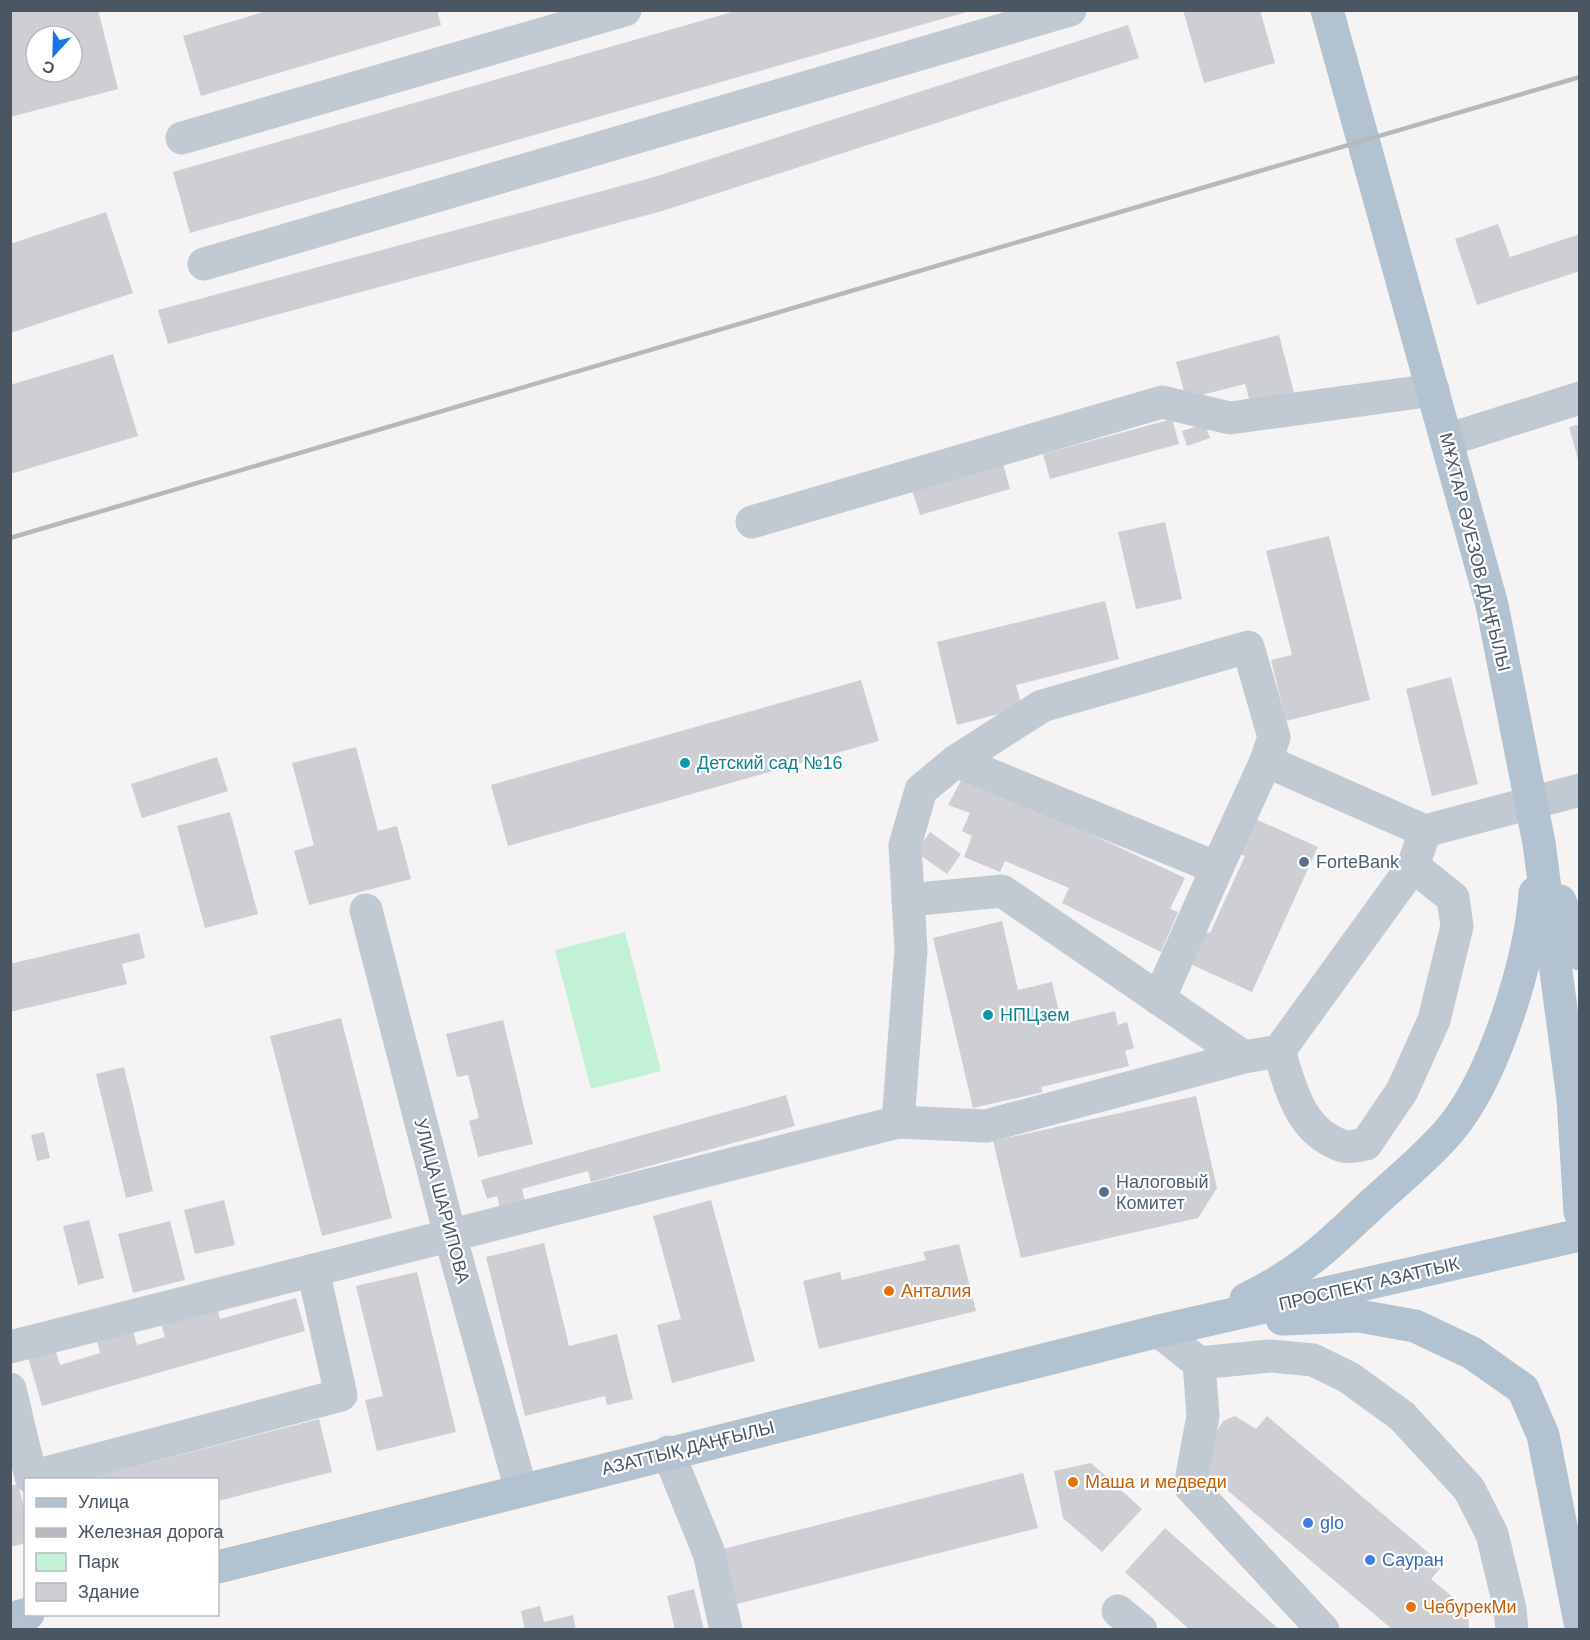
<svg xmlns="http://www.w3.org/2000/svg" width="1590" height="1640" font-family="Arial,sans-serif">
<rect width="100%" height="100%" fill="#f5f3f3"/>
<path fill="#c3f1d5" d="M 625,932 L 661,1071 L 591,1089 L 555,950 Z"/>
<g fill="#cdcfd5" fill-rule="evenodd">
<path d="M 10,10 L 98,10 L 118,89 L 10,117 ZM 36,36 L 72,36 L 72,72 L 36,72 Z"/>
<path d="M 270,10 L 437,10 L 441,25 L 201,96 L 183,36 Z"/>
<path d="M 739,10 L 970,11 L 190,233 L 173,172 Z"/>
<path d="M 1183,10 L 1260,10 L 1275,63 L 1204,83 Z"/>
<path d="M 1128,25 L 1139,58 L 662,211 L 168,344 L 158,310 L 654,177 Z"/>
<path d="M 106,212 L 133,293 L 10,333 L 10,244 Z"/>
<path d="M 1498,224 L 1510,257 L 1580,234 L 1580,271 L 1477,305 L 1455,239 Z"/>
<path d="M 1279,335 L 1294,393 L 1251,405 L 1245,384 L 1186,399 L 1176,362 Z"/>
<path d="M 113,354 L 138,436 L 10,474 L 10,385 Z"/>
<path d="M 1172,419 L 1179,444 L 1050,479 L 1043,454 Z"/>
<path d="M 1205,424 L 1210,438 L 1187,446 L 1182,431 Z"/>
<path d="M 1580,424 L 1580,463 L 1579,463 L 1569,427 Z"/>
<path d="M 1003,464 L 1010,489 L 920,515 L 912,490 Z"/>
<path d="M 1165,522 L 1182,599 L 1136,609 L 1118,532 Z"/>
<path d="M 1329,536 L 1370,700 L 1286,721 L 1271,660 L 1292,655 L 1266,551 Z"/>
<path d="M 1105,601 L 1119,659 L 1016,685 L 1022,708 L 957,725 L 937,642 Z"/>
<path d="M 1451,677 L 1478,784 L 1432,796 L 1406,689 Z"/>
<path d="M 861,680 L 879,741 L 508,846 L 491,785 Z"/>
<path d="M 356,747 L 378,831 L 397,826 L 411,879 L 309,905 L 294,851 L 314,845 L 292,763 Z"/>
<path d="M 217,757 L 228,791 L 142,818 L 131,784 Z"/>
<path d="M 964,775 L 1185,878 L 1170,909 L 1178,912 L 1161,952 L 1062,903 L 1069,888 L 1005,861 L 1000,872 L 964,857 L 972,836 L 962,831 L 970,813 L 948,805 Z"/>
<path d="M 230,812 L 258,914 L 205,928 L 177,826 Z"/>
<path d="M 1253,818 L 1318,847 L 1252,992 L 1188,963 L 1203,931 L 1210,933 L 1245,856 L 1237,853 Z"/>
<path d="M 930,832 L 961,854 L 947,874 L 916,852 Z"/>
<path d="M 1002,921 L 1018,990 L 1052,982 L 1062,1024 L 1115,1011 L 1118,1025 L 1127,1022 L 1134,1048 L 1125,1051 L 1129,1066 L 1041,1087 L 1043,1092 L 973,1108 L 933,938 Z"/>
<path d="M 139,933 L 145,958 L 122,964 L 127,984 L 10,1012 L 10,964 Z"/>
<path d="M 341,1018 L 392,1218 L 322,1236 L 270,1036 Z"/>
<path d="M 503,1020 L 533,1144 L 478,1157 L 469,1121 L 479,1118 L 468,1075 L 457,1077 L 446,1034 Z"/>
<path d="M 124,1067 L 153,1191 L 126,1198 L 96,1074 Z"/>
<path d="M 786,1095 L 795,1126 L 591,1182 L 588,1171 L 522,1189 L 525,1201 L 500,1208 L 497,1196 L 487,1199 L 481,1180 Z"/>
<path d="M 1196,1096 L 1217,1188 L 1198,1218 L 1021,1258 L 993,1141 Z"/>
<path d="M 44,1132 L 50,1158 L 37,1161 L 31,1135 Z"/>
<path d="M 224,1200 L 235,1245 L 195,1254 L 184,1210 Z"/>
<path d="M 711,1200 L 755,1361 L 672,1383 L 657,1325 L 681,1319 L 653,1216 Z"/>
<path d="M 89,1220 L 104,1278 L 78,1285 L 63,1226 Z"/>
<path d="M 170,1221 L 185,1280 L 133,1293 L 118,1234 Z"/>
<path d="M 544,1243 L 569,1346 L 617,1334 L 633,1399 L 607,1405 L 605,1396 L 525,1416 L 486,1257 Z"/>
<path d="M 959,1244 L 976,1311 L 819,1349 L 803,1281 L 840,1272 L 842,1280 L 926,1260 L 923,1252 Z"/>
<path d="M 417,1272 L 456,1432 L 377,1451 L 365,1400 L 383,1396 L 356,1286 Z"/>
<path d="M 296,1298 L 305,1331 L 42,1406 L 28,1357 L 55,1349 L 60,1365 L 100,1353 L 95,1334 L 131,1324 L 137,1345 L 165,1337 L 159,1317 L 215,1301 L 220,1319 Z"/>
<path d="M 1235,1416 L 1256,1429 L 1267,1416 L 1443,1565 L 1431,1579 L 1468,1610 L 1469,1630 L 1393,1630 L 1214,1479 L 1207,1478 L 1213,1438 L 1223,1421 Z"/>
<path d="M 319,1419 L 332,1472 L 218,1501 L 218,1480 L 83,1480 Z"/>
<path d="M 1091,1463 L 1142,1509 L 1102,1552 L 1063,1518 L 1054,1471 Z"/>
<path d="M 1023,1473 L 1038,1528 L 729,1606 L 715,1551 Z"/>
<path d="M 18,1484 L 26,1515 L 26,1543 L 10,1547 L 10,1486 Z"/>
<path d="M 1165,1528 L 1280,1630 L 1190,1630 L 1125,1572 Z"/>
<path d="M 694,1589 L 704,1630 L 675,1630 L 667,1596 Z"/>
<path d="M 540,1606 L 544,1622 L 573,1615 L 576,1630 L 525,1630 L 521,1611 Z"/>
</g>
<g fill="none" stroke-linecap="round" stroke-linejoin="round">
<g stroke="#c1cad2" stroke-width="33">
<path d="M 182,138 L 625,10"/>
<path d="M 204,264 L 1070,10"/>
<path d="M 1447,440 L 1580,398"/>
<path d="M 752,522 L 1162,402 L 1230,418 L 1433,390"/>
<path d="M 956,761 L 1042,706 L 1248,647 L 1274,737 L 1266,761"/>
<path d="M 908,900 L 1002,891 L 1244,1057 L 1279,1051 L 1413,866 L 1425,831"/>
<path d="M 366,910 L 450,1235 L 521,1490"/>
<path d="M 1159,999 L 1217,868"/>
<path d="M 1279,1051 C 1291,1089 1300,1132 1343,1146 C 1349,1148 1360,1145 1366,1144 L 1402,1091 L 1434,1020 L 1457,926 L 1453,898 L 1413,866"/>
<path d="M 898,1122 L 986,1126 L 1244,1057"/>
<path d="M 1159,1331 L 1199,1363 L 1270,1356 L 1313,1360 L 1348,1377 L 1402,1416 L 1469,1489 L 1492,1534 L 1510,1609 L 1512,1630"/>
<path d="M 10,1347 L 898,1122 L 911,950 L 905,845 L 921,790 L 956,761 L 1217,868 L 1266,761 L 1425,831 L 1580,790"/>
<path d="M 1199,1363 L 1203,1416 L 1190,1486 L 1323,1630"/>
<path d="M 10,1389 L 31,1477 L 341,1395 L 313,1270"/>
<path d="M 668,1452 L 709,1553 L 726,1630"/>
<path d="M 1118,1611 L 1141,1630"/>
</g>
<g stroke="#b3c2d1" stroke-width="33">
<path d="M 1327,10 L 1492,605 L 1539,843 L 1573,1099 L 1580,1212"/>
<path d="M 1560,901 L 1580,954"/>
<path d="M 1246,1299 C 1300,1273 1327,1247 1370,1206 C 1396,1182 1426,1158 1449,1131 C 1494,1079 1530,961 1535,893"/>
<path d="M 1282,1319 L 1359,1316 L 1415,1326 L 1472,1353 L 1523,1389 L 1543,1435 L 1580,1622"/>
<path d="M 218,1567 L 1159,1331 L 1580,1235"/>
<path d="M 10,1619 L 28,1614"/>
</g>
<path stroke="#b5b8bd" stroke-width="4.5" d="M 10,538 L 1580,77"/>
</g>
<g fill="#0f9aa8" stroke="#fff" stroke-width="2">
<circle cx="685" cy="763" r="6"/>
<circle cx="988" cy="1015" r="6"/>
</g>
<g fill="#5c6f8a" stroke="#fff" stroke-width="2">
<circle cx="1304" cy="862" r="6"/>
<circle cx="1104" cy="1192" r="6"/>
</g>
<g fill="#e8710a" stroke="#fff" stroke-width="2">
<circle cx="889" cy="1291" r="6"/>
<circle cx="1073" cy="1482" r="6"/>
<circle cx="1411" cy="1607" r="6"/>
</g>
<g fill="#3f7fe0" stroke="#fff" stroke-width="2">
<circle cx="1308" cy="1523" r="6"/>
<circle cx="1370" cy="1560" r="6"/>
</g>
<g text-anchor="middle" stroke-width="4.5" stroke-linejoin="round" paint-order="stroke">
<g font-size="18" fill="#4a5661" stroke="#fff">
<text transform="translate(1475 552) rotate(76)" y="6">МҰХТАР ӘУЕЗОВ ДАҢҒЫЛЫ</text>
<text transform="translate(442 1201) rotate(75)" y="6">УЛИЦА ШАРИПОВА</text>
<text transform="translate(1369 1284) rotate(-13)" y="6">ПРОСПЕКТ АЗАТТЫК</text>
<text transform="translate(688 1448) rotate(-14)" y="6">АЗАТТЫҚ ДАҢҒЫЛЫ</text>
</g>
<g font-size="18" fill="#0d838f" stroke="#fff" text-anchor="start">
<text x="697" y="769">Детский сад №16</text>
<text x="1000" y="1021">НПЦзем</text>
</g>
<g font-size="18" fill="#4e5e75" stroke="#fff" text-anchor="start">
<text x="1316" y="868">ForteBank</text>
<text x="1116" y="1188">Налоговый<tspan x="1116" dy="21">Комитет</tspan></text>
</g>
<g font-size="18" fill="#c56008" stroke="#fff" text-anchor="start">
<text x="901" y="1297">Анталия</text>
<text x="1085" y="1488">Маша и медведи</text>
<text x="1423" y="1613">ЧебурекМи</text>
</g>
<g font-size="18" fill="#366cbe" stroke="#fff" text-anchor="start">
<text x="1320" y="1529">glo</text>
<text x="1382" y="1566">Сауран</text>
</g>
</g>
<rect width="1590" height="1640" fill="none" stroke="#4a5661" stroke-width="24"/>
<rect x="24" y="1478" width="195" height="138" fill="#ffffff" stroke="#b7bbc0" stroke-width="1.5"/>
<rect x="36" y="1498" width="30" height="9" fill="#b3c2d1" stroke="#b7bbc0" stroke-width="1.5"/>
<text x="78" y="1508" font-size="18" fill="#4a5661">Улица</text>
<rect x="36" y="1528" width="30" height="9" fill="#b5b8bd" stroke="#b7bbc0" stroke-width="1.5"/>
<text x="78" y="1538" font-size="18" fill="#4a5661">Железная дорога</text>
<rect x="36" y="1553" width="30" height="18" fill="#c3f1d5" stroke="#b7bbc0" stroke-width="1.5"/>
<text x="78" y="1568" font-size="18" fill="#4a5661">Парк</text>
<rect x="36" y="1583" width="30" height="18" fill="#cdcfd5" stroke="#b7bbc0" stroke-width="1.5"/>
<text x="78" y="1598" font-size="18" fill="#4a5661">Здание</text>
<g transform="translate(54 54) rotate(202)"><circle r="28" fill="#ffffff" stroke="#b7bbc0" stroke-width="1.5"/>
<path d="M0-4.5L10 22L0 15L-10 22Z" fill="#1a73e8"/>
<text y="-9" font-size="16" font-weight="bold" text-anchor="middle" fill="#4a5661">С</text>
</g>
</svg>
